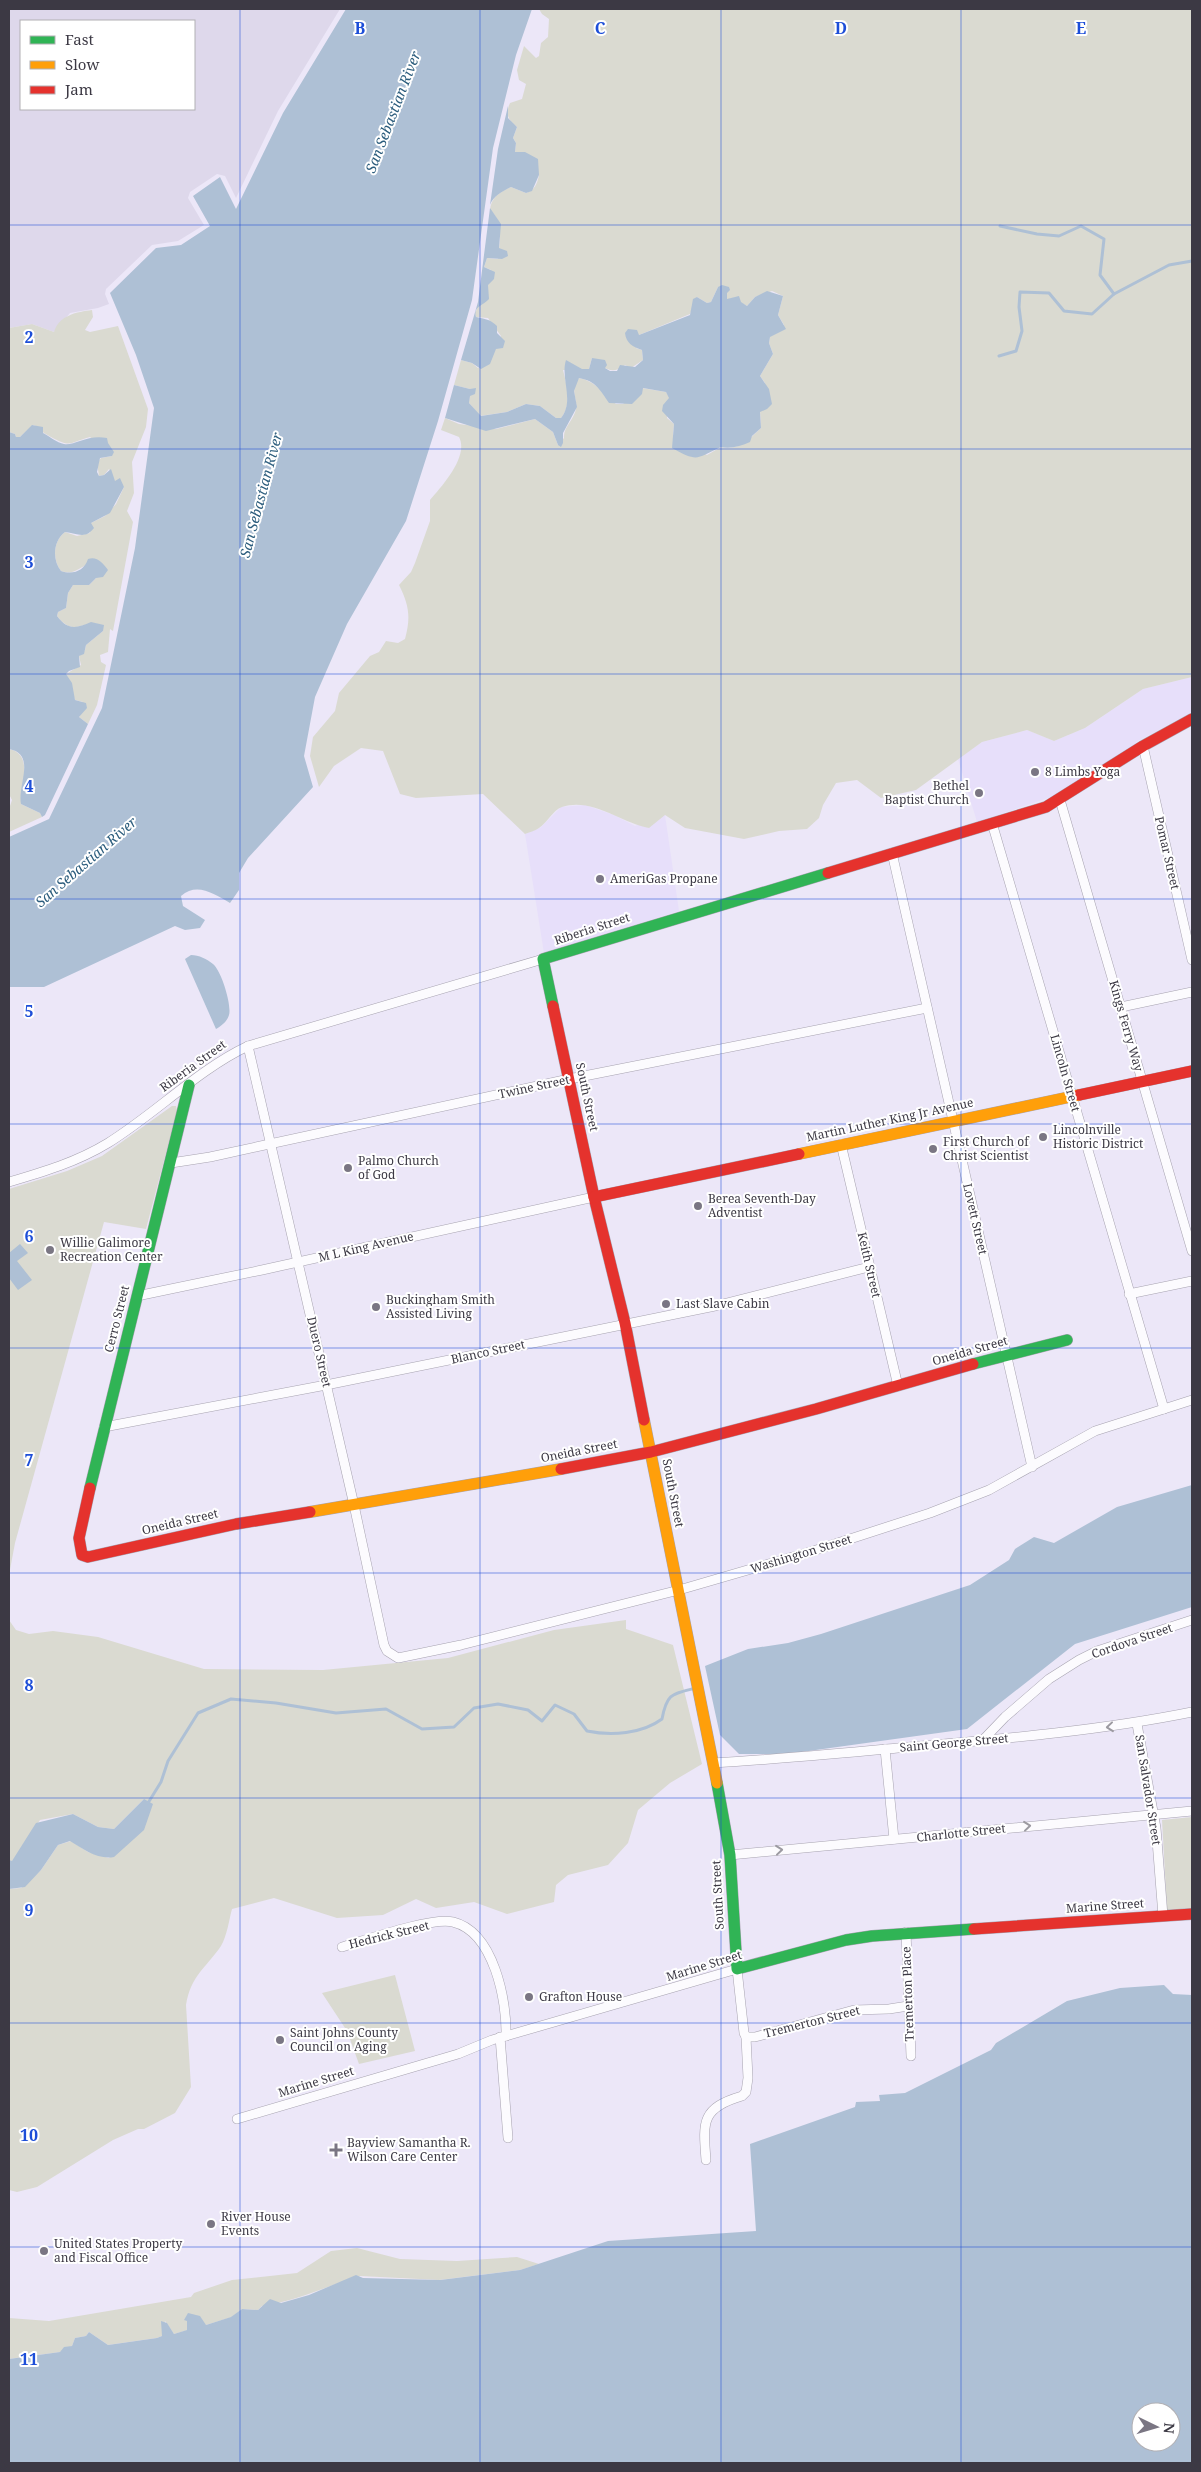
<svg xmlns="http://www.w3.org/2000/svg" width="1201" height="2472" font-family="'Noto Serif',serif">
<rect width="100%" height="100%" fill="#ece7f8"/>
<g fill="#e7dffa">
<path d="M 1192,677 L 1192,712 L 1136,742 L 1137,744 L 1057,795 L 977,822 L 958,759 L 982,742 L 1027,730 L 1054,741 L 1085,728 L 1143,689 Z"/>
<path d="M 585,805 L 614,815 L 635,826 L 665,815 L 679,911 L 544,953 L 525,834 L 540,828 L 561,807 Z"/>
</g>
<path fill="#ded8eb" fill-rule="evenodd" d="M 9,9 L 340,9 L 278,111 L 236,198 L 225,176 L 217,174 L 190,192 L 188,198 L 204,225 L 178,241 L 152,245 L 106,289 L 105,294 L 109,304 L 98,308 L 70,313 L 54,332 L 32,324 L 9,328 ZM 21,21 L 194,21 L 194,109 L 21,109 Z"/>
<g fill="#dadad1">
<path d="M 539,9 L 1192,9 L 1192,677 L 1143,689 L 1085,728 L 1054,741 L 1027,730 L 982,742 L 916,790 L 881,798 L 857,780 L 836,783 L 823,805 L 819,818 L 807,829 L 779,831 L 744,839 L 685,828 L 665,815 L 649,828 C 621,823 592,797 562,807 C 553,810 547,823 539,828 C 535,831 529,832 525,834 L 483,794 L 416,798 L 400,794 L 383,751 L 361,748 L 334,766 L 319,787 L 310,756 L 313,737 L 335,711 L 339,693 L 370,656 L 379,652 L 386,641 L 398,643 L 405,639 C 411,617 409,605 399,585 L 411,572 L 415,563 L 430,521 L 430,500 C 443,485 469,456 459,437 L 441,430 L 445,418 L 459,424 L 496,429 L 535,419 L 553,432 L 558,445 L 564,438 C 563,427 574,420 576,409 C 578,397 569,393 579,378 C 596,381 603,394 616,404 L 623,404 L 642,388 L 666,392 L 670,398 L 667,418 L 674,424 L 673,435 L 707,455 L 721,447 C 740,451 749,439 761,428 L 760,411 L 765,383 L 760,376 L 773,354 L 769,343 L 770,336 L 784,325 L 778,315 L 783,296 L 772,291 L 755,297 L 747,306 L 732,298 L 727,300 L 727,293 L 718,287 L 711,302 L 707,303 L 697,297 L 690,314 L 639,335 L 636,348 L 642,350 L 643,360 L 631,368 L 625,365 C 611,376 605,368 592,358 L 589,369 L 563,370 C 567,386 572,405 561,418 L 556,418 L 540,406 L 526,404 L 507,412 L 480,416 L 469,403 L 470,389 L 454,385 L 461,360 L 472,363 L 478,368 L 491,359 L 501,336 L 488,318 L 476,317 L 475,313 L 488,285 L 491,270 L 484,267 L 487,258 L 498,259 C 499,242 505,223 490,210 C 491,197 500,192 511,187 L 526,193 C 535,190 537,184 539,175 L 520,152 L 515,152 L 516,143 L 513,138 L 517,127 C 508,120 505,114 510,103 L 522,99 L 526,84 L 519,80 L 517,70 L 524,46 L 536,58 L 539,56 L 541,43 L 548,37 L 549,19 L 542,14 Z"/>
<path d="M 92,310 L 93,317 L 85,330 L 90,332 L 118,326 L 148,409 L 146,427 L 132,462 L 134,493 L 127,511 L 133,522 L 113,631 L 110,629 L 108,652 L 100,655 L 101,662 L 106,665 L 97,705 L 88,724 L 79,717 L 83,711 L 83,702 L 75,700 L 66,674 L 81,665 L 79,656 L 85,650 L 86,645 L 103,631 L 100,625 C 84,618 75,639 57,616 L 58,612 L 66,608 L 68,593 L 73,585 L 89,585 L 96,578 L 86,565 C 76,570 73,575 61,571 C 52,560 53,541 65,532 L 77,536 L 90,533 L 91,523 L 105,516 L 116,504 L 124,487 L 115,482 L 109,469 L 104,475 L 99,476 L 97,463 L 101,458 L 112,456 L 90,437 C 68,443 72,448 51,437 C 46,434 42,433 39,427 L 33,425 L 20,437 L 16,437 L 15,434 L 9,432 L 9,328 L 32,324 L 54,332 C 59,315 77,312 92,310 Z"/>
<path d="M 9,749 C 34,754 21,785 21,804 L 40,813 L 42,817 L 9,832 L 9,809 L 12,800 L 9,794 Z"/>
<path d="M 172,1106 L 176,1106 L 177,1111 L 146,1229 L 104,1222 L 15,1543 L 9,1575 L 9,1189 L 67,1171 L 102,1156 Z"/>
<path d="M 9,1620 L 16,1630 L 29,1634 L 53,1631 L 98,1637 L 204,1669 L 323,1670 L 448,1658 L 554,1630 L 626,1620 L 626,1629 L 673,1645 L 702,1764 L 670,1783 L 638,1810 L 628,1843 L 608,1865 L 568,1875 L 556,1885 L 554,1902 L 507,1914 L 474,1902 L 436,1908 L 416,1899 L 383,1915 L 337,1918 L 274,1898 L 232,1909 C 229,1920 227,1936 221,1946 C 206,1968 191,1975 186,2005 L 191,2087 L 175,2113 L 144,2129 L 138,2129 L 113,2140 L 37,2187 L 17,2192 L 9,2190 L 9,1889 L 21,1888 L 41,1870 L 58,1845 L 71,1841 L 88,1852 L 109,1858 L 144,1799 L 114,1829 L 98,1827 L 73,1814 L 40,1820 L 12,1862 L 9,1860 Z"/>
<path d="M 1192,1817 L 1192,1908 L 1167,1910 L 1162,1820 Z"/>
<path d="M 395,1975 L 415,2051 L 359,2064 L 347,2031 L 322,1993 Z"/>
<path d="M 357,2248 L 400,2259 L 457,2261 L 517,2257 L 539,2264 L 520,2270 L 439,2280 L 360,2276 C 327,2286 297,2301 262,2306 L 258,2310 L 242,2309 L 232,2317 L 206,2325 L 187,2321 L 188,2330 L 174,2334 L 165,2321 L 162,2336 L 157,2338 L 108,2345 L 89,2332 L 86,2336 L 75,2338 L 72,2346 L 60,2352 L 9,2359 L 9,2318 L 49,2321 L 191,2297 L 194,2293 L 232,2280 L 297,2273 L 331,2251 Z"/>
</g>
<g fill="#aec0d5" fill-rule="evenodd">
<path d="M 346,9 L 532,9 L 516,55 L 493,148 L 472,300 L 438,421 L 406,521 L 347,624 L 315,697 L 304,756 L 313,787 L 248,858 L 239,873 L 239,890 L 230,903 C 214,894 197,882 181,896 L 183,906 L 205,920 L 200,928 L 185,930 L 175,926 L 44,987 L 9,987 L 9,837 L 49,819 L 102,708 L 135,548 L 154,408 L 136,355 L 110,293 L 156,248 L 181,245 L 210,226 L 193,196 L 220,177 L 236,209 L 283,113 Z"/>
<path d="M 508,106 L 508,118 L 517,127 L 513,138 L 516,143 L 515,152 L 525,152 L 538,159 L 539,175 L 532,191 L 526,193 L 511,187 C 503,191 493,196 490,205 L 498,149 Z"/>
<path d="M 490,208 L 501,224 L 499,248 L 507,251 L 508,256 L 502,259 L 487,258 L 484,267 L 495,272 L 494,279 L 488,285 L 489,299 C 483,306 473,306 476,317 C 485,319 490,319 497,326 L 497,333 L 505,341 L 503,348 L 496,349 L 490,364 L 481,369 L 472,363 L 461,360 L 478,302 Z"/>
<path d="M 722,285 L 729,287 L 730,290 L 727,293 L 727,299 L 739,296 L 741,302 L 747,306 L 755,297 L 767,291 L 783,296 L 778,315 L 786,329 L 770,337 L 769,343 L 773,354 L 760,376 L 769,389 L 772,404 L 767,409 L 760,412 L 761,428 L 752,436 L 750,442 C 741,446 731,449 721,447 C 696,458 699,463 672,448 L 674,424 L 662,411 L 663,405 L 669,398 L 666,392 L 643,388 L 642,394 L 632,404 L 609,403 C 600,390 596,381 579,378 L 574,391 L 577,407 L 563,433 L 563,443 L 561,447 L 558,445 L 553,432 L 535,419 L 486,431 L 445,418 L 454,385 L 470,389 L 476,388 L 475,394 L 470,396 L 469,403 L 481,416 L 507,412 L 526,404 L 540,406 L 556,418 L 561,418 C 575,400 560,379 566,360 L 582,369 L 589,369 L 592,358 L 605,360 L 607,365 L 605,368 L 610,371 L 617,371 L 620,365 L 635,367 L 643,360 L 642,350 C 633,347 626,343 625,333 L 628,329 L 637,330 L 639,335 L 690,315 L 693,299 L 697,297 L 707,303 L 711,302 L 718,287 Z"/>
<path d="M 32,425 L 43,427 L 43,433 C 49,436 57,443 64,444 C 74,446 88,434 107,438 L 108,443 L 114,452 L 112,456 L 100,458 L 97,472 L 99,476 L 104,475 L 111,469 L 115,481 L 120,478 L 124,487 L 110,513 L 91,523 L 94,528 C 85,540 77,533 65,532 C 53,541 52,560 61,571 C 73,575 84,571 88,559 C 97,556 103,563 108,570 L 103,577 L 96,578 L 89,585 L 73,585 L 68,593 L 66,608 L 58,612 L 57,616 C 68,631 77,628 91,622 L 104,625 L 103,631 L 86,645 L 84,654 L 79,656 L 80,667 L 69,671 L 66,674 L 72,683 L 75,700 L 86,703 L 87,708 L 79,717 L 88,724 L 45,815 L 42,817 L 40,813 L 21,804 C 17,786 37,754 9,749 L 9,432 L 15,434 L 16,437 L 20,437 Z"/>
<path d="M 191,955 C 199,955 207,959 213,964 C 221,970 232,1005 229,1015 C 227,1022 221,1026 216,1029 L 185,959 Z"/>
<path d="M 20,1244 L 28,1253 L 17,1261 L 32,1280 L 18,1290 L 9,1278 L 9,1253 Z"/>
<path d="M 1192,1485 L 1192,1607 L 1075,1644 L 967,1729 L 787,1754 L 739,1754 L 720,1735 L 705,1666 L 748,1649 L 788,1643 L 821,1634 L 970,1585 L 1009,1560 L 1015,1549 L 1034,1537 L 1054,1543 L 1117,1507 Z"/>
<path d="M 144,1799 L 153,1804 L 144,1830 L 114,1857 C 98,1860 83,1849 70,1841 L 58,1845 L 41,1870 L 25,1887 L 9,1889 L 9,1860 L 12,1861 L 36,1823 L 73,1814 L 98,1827 L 114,1829 Z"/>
<path d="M 1164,1985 L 1173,1994 L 1192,1995 L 1192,2463 L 9,2463 L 9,2359 L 60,2352 L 64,2347 L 72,2346 L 75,2338 L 86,2336 L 89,2332 L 108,2345 L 157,2338 L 162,2336 L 161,2321 L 167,2323 L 174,2334 L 187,2330 L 187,2321 L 184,2320 L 188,2313 L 200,2316 L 206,2325 L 231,2317 L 242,2309 L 258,2310 L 270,2299 L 281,2303 L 309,2295 L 356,2275 L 363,2278 L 440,2280 L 520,2270 L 608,2241 L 756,2231 L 750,2144 L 855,2107 L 856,2102 L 880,2101 L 879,2095 L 905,2093 L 991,2050 L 996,2043 L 1067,2001 L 1120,1988 ZM 1141,2412 L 1171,2412 L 1171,2442 L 1141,2442 Z"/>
</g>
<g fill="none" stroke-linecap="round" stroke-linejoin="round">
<g stroke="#aec0d5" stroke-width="3">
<path d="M 1000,226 L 1037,234 L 1059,236 L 1081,226 L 1104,239 L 1100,275 L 1114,294 L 1169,265 L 1192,261"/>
<path d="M 999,356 L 1016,351 L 1022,331 L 1019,307 L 1020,292 L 1049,293 L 1064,311 L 1092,314 L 1114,294"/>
<path d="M 148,1803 L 161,1782 L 168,1761 L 198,1713 L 231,1699 L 276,1703 L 336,1713 L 386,1709 L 422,1729 L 454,1727 L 474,1708 L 498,1704 L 528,1710 L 542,1721 L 555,1705 L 574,1714 L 587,1731 C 611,1736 642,1734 662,1719 C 667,1693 672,1694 696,1688"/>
</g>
<g stroke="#a7a3b0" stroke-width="10">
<g id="street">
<path d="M 1143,746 L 1192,960"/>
<path d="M 1060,800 L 1192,1251"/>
<path d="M 992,823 L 1164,1409"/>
<path d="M 892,853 L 1032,1467"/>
<path d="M 1121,1007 L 1192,992"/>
<path d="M 248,1046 L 354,1505 L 384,1645 L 387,1651 L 398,1658 L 461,1645 L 679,1590 L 813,1551 L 930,1513 L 989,1490 L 1095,1431 L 1192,1400"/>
<path d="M 841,1144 L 898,1386"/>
<path d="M 171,1163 L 210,1157 L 569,1079 L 927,1008"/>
<path d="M 9,1182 C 43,1172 77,1162 108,1143 C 155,1114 199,1069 248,1046 L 543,959"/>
<path d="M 1129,1294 L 1192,1281"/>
<path d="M 137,1296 L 262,1270 L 594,1197"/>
<path d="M 104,1427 L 326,1385 L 715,1306 L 869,1267"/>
<path d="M 1137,1724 L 1156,1828 L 1163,1916"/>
<path d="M 982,1741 L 1005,1717 L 1049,1679 L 1079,1660 L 1097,1651 L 1192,1620"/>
<path d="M 885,1749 L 894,1839"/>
<path d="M 713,1763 C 783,1759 852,1752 921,1746 C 1012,1738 1103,1730 1192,1712"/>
<path d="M 730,1855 L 1192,1811"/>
<path d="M 906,1932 L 911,2056"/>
<path d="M 342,1947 C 366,1940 431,1917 453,1922 C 494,1932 507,2001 506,2036"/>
<path d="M 500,2037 L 508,2138"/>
<path d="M 746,2037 L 755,2037 L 854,2010 L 889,2009 L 908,2006"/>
<path d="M 237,2119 L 458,2054 L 492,2040 L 737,1969 L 744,2033 L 746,2037 L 748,2078 L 746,2092 L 742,2096 C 701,2108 703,2122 706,2160"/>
</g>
</g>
<g stroke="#a7a3b0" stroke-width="12">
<g id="fast">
<path d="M 553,1006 L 543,959 L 828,873"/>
<path d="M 973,1364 L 1067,1340"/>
<path d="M 90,1488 L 189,1085"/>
<path d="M 717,1783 L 730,1855 L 737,1969 L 846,1940 L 872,1936 L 974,1929"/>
</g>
</g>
<g stroke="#a7a3b0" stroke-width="12">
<g id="slow">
<path d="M 799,1154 L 1079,1095"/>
<path d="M 644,1420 L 717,1783"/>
<path d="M 310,1512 L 561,1469"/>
</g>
</g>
<g stroke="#a7a3b0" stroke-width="12">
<g id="jam">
<path d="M 828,873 L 1046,807 L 1143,746 L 1192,719"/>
<path d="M 553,1006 L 594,1197 L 625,1323 L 644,1420"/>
<path d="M 1079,1095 L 1192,1071"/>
<path d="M 594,1197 L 799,1154"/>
<path d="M 561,1469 L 651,1452 L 816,1409 L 973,1364"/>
<path d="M 90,1488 L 79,1538 L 82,1555 L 88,1557 L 236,1524 L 310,1512"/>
<path d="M 974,1929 L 1192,1914"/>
</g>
</g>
<use href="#street" stroke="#fcfbfe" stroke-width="9"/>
<use href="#fast" stroke="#30b455" stroke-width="11"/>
<use href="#slow" stroke="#ff9f0a" stroke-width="11"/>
<use href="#jam" stroke="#e5322d" stroke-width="11"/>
</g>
<defs><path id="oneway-chevron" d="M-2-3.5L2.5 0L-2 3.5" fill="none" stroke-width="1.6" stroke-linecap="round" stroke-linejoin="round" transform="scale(1.25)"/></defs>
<g stroke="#9c9aa1">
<use href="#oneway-chevron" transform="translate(1110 1727) rotate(174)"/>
<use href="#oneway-chevron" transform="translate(1027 1826) rotate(-6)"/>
<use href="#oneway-chevron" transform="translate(779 1850) rotate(-6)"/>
</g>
<path fill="none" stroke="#1d4ed8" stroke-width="1" stroke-opacity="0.55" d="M 240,9 L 240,2463M 480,9 L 480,2463M 721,9 L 721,2463M 961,9 L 961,2463M 9,225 L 1192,225M 9,449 L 1192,449M 9,674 L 1192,674M 9,899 L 1192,899M 9,1124 L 1192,1124M 9,1348 L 1192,1348M 9,1573 L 1192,1573M 9,1798 L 1192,1798M 9,2023 L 1192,2023M 9,2247 L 1192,2247"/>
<g fill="#7a7683" stroke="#fff" stroke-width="2">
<circle cx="1035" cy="772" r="5"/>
<circle cx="979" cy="793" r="5"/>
<circle cx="600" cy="879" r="5"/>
<circle cx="1043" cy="1137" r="5"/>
<circle cx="933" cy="1149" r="5"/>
<circle cx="348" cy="1168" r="5"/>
<circle cx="698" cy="1206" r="5"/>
<circle cx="50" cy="1250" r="5"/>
<circle cx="666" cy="1304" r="5"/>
<circle cx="376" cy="1307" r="5"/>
<circle cx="529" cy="1997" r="5"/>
<circle cx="280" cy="2040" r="5"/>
<path d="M333.5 2142.5h5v5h5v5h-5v5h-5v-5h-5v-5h5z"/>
<circle cx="211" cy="2224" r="5"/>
<circle cx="44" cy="2251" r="5"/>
</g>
<g text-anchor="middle" stroke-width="4" stroke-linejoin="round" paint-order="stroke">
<g font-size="12" fill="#3c3944" stroke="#fff" text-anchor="start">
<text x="1045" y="776">8 Limbs Yoga</text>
<text x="969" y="790" text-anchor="end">Bethel<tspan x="969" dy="14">Baptist Church</tspan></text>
<text x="610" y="883">AmeriGas Propane</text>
<text x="1053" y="1134">Lincolnville<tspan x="1053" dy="14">Historic District</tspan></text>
<text x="943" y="1146">First Church of<tspan x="943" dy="14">Christ Scientist</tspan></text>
<text x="358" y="1165">Palmo Church<tspan x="358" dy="14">of God</tspan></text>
<text x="708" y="1203">Berea Seventh-Day<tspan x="708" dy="14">Adventist</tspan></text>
<text x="60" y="1247">Willie Galimore<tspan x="60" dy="14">Recreation Center</tspan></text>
<text x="386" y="1304">Buckingham Smith<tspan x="386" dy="14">Assisted Living</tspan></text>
<text x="676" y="1308">Last Slave Cabin</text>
<text x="539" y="2001">Grafton House</text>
<text x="290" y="2037">Saint Johns County<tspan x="290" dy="14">Council on Aging</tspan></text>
<text x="347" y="2147">Bayview Samantha R.<tspan x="347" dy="14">Wilson Care Center</tspan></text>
<text x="221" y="2221">River House<tspan x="221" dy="14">Events</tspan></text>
<text x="54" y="2248">United States Property<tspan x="54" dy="14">and Fiscal Office</tspan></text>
</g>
<g font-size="12" fill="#3c3944" stroke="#fff">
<text transform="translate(1167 853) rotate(77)" y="4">Pomar Street</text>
<text transform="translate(592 929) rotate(-18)" y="4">Riberia Street</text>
<text transform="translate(1126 1026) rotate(74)" y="4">Kings Ferry Way</text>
<text transform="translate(193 1066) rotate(-36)" y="4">Riberia Street</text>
<text transform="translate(1065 1073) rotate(74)" y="4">Lincoln Street</text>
<text transform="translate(534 1087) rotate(-12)" y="4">Twine Street</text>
<text transform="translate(587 1097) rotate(78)" y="4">South Street</text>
<text transform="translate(890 1120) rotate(-12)" y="4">Martin Luther King Jr Avenue</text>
<text transform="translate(975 1219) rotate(77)" y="4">Lovett Street</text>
<text transform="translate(366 1247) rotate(-13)" y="4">M L King Avenue</text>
<text transform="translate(869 1265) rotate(77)" y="4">Keith Street</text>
<text transform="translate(117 1319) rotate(-76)" y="4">Cerro Street</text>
<text transform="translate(970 1351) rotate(-16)" y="4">Oneida Street</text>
<text transform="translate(319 1352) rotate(77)" y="4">Duero Street</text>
<text transform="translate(488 1352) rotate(-12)" y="4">Blanco Street</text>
<text transform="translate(579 1451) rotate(-11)" y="4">Oneida Street</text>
<text transform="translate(673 1493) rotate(79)" y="4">South Street</text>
<text transform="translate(180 1522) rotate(-13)" y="4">Oneida Street</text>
<text transform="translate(801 1554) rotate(-17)" y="4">Washington Street</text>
<text transform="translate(1132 1641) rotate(-19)" y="4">Cordova Street</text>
<text transform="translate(954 1743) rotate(-5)" y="4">Saint George Street</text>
<text transform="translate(1148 1790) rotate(81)" y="4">San Salvador Street</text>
<text transform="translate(961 1833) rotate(-6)" y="4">Charlotte Street</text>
<text transform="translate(718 1895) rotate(-93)" y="4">South Street</text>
<text transform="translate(1105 1906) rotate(-4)" y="4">Marine Street</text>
<text transform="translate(389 1935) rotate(-14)" y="4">Hedrick Street</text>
<text transform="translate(704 1966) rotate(-17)" y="4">Marine Street</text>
<text transform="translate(908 1994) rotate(-92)" y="4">Tremerton Place</text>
<text transform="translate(812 2022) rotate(-14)" y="4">Tremerton Street</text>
<text transform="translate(316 2082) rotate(-17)" y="4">Marine Street</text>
</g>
<g font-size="14" font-style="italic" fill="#2c5d7d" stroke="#fff">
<text transform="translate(393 112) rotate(-69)" y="5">San Sebastian River</text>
<text transform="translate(261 495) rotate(-75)" y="5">San Sebastian River</text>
<text transform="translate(86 862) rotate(-41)" y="5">San Sebastian River</text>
</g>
</g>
<g font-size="16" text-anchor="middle" font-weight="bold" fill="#1d4ed8" stroke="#fff" stroke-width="4" stroke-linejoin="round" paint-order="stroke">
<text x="360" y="34">B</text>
<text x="600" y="34">C</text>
<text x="841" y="34">D</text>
<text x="1081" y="34">E</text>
<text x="29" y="343">2</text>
<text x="29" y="568">3</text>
<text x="29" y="792">4</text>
<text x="29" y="1017">5</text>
<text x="29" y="1242">6</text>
<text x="29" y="1466">7</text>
<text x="29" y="1691">8</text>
<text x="29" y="1916">9</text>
<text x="29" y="2141">10</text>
<text x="29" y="2365">11</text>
</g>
<rect width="1201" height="2472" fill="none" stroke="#3c3944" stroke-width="20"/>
<rect x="20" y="20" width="175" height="90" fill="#ffffff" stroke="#b1b0b4"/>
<rect x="30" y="36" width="25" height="8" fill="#30b455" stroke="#b1b0b4"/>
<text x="65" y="45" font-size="15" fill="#3c3944">Fast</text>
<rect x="30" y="61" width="25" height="8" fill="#ff9f0a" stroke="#b1b0b4"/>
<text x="65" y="70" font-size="15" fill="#3c3944">Slow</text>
<rect x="30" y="86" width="25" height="8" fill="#e5322d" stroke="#b1b0b4"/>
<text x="65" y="95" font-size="15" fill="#3c3944">Jam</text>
<g transform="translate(1156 2427) rotate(95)"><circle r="24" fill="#ffffff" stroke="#b1b0b4"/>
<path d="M0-4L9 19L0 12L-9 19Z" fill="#7a7683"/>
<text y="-8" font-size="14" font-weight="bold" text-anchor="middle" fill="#3c3944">N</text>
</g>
</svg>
